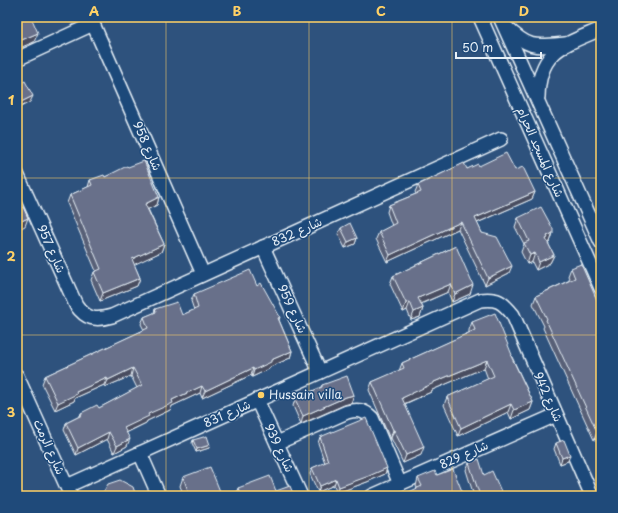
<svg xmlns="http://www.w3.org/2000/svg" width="618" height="513" font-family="'Playpen Sans','Playpen Sans Arabic',sans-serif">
<rect width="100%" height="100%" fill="#2e527d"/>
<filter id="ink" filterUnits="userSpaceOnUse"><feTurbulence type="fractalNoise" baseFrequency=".025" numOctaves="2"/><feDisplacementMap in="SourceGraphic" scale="8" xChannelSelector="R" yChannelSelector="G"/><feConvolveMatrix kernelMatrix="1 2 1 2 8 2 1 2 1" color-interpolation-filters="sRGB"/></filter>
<g filter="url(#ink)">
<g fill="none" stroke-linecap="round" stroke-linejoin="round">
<g stroke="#e8f1f8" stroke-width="16">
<g id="minor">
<path d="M 90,17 L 203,274"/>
<path d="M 480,17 L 601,288"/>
<path d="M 500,17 L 601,242"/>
<path d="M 506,27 C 529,49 535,47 565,44"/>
<path d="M 17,59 L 93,24"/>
<path d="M 538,97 C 539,50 564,45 601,29"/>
<path d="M 17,174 L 76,305 C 86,319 95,321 112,316 L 501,139"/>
<path d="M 263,247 L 320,372"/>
<path d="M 17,376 L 71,496"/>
<path d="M 257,400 L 301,496"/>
<path d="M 277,443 L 347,412 C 358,409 364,410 372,418 L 400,484"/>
<path d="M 140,453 L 159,496"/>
<path d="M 67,486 L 480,300 C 497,298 502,301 513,315 L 592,496"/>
<path d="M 372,496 L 556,415"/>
</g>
</g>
<use href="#minor" stroke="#1f4a7a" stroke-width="13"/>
</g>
<g fill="#596077" stroke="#e8f1f8">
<path d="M 479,166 L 515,170 L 535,192 L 532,199 L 477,223 L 482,233 L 509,273 L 485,285 L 458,229 L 387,262 L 376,239 L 379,232 L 392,226 L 387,212 L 389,205 L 416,194 L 415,192 L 418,185 L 467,169 Z"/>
<path d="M 128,167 L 159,197 L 157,205 L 148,209 L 164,244 L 161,252 L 134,264 L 140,278 L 137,286 L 100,301 L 91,280 L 94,272 L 96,271 L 67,203 L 70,195 L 88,187 L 90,180 L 105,177 Z"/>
<path d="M 518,218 L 553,233 L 550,242 L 548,243 L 554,255 L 550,263 L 536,270 L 532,262 L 527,264 L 521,252 L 524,244 L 515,227 Z"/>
<path d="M 341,228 L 357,238 L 355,244 L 345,248 L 338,234 Z"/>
<path d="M 456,246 L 470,294 L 452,302 L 448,292 L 421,304 L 423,308 L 420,317 L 411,320 L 407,310 L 403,312 L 390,284 L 393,276 Z"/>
<path d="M 571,268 L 601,309 L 601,452 L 596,439 L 594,440 L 543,328 L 544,326 L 533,304 L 536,296 L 570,280 L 568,276 Z"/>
<path d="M 257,286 L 280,317 L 279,320 L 292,351 L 290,358 L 270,367 L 269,369 L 252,377 L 251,375 L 202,398 L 200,393 L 172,406 L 170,410 L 147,421 L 146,423 L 126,433 L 127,446 L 114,453 L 107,439 L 76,455 L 64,430 L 66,423 L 80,416 L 81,413 L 99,408 L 137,388 L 131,376 L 105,387 L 104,385 L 75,398 L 74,401 L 55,410 L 42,384 L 45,376 L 144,330 L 141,324 L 144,317 L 154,313 L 155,309 L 182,315 L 194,310 L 191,301 L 194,294 Z"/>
<path d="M 472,322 L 512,357 L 533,402 L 530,410 L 511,419 L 508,412 L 458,436 L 444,405 L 447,397 L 488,379 L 484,368 L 432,390 L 431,392 L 405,404 L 421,455 L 403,463 L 391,438 L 390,439 L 369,390 L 372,382 L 399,371 L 402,363 L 469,333 L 469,330 Z"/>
<path d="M 322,385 L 354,395 L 351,403 L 344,405 L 301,424 L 293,406 L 295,399 L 321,387 Z"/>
<path d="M 320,437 L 385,474 L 367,482 L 337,493 L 334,485 L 318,492 L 310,474 L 312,468 L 325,463 L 318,443 Z"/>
<path d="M 193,440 L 209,448 L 196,452 L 192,443 Z"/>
<path d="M 556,443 L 568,461 L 560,464 L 554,449 Z"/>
<path d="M 469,463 L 484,475 L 503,496 L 474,496 L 466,470 Z"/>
<path d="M 437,475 L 464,496 L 417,488 L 416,486 L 418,478 Z"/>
<path d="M 183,477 L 222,496 L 184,496 L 180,486 Z"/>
<path d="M 238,488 L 276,491 L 294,496 L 235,496 Z"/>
</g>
<g fill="#494e61" stroke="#e8f1f8">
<path d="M 38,33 L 34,42 L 17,49 L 17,42 Z"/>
<path d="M 33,96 L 30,102 L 17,109 L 17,104 Z"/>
<path d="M 535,192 L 532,199 L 472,225 L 475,218 Z"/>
<path d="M 159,197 L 157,205 L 142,212 L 145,204 Z"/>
<path d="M 28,218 L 25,226 L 17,230 L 17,223 Z"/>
<path d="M 461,222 L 458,229 L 387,262 L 390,255 Z"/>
<path d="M 553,233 L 550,242 L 544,245 L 547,236 Z"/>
<path d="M 357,238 L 355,244 L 345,248 L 348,242 Z"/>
<path d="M 164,244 L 161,252 L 129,267 L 132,259 Z"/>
<path d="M 535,253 L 532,262 L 527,264 L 530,255 Z"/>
<path d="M 554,255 L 550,263 L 536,270 L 539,262 Z"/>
<path d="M 512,266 L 509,273 L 485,285 L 488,278 Z"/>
<path d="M 140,278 L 137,286 L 100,301 L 103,293 Z"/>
<path d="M 451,284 L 448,292 L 415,306 L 418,298 Z"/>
<path d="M 473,285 L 470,294 L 452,302 L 455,294 Z"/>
<path d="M 410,302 L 407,310 L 403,312 L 406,303 Z"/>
<path d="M 423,308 L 420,317 L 411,320 L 414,312 Z"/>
<path d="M 292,351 L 290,358 L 270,367 L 269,369 L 252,377 L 254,370 L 271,360 Z"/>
<path d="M 487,360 L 484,368 L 432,390 L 431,392 L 399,406 L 402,398 L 434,382 Z"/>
<path d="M 133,368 L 131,376 L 105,387 L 108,380 Z"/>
<path d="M 253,368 L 251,375 L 202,398 L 205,391 Z"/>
<path d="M 107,378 L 104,385 L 75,398 L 74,401 L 55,410 L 58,403 L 76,392 Z"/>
<path d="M 202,386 L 200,393 L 172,406 L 170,410 L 147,421 L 146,423 L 121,435 L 124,428 L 172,400 Z"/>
<path d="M 354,395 L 351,403 L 344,405 L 301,424 L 303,416 L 346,397 Z"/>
<path d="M 533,402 L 530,410 L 511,419 L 514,410 Z"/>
<path d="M 511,404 L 508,412 L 458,436 L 461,428 Z"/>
<path d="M 393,430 L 394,430 L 391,438 L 390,439 Z"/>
<path d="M 599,431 L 596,439 L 594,440 L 597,432 Z"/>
<path d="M 109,432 L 107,439 L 76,455 L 78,448 Z"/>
<path d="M 130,439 L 127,446 L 114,453 L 117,446 Z"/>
<path d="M 210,445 L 209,448 L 196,452 L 197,449 Z"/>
<path d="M 424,447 L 421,455 L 403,463 L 406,455 Z"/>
<path d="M 570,455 L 568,461 L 560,464 L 562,458 Z"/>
<path d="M 387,468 L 385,474 L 367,482 L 337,493 L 339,487 Z"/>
<path d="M 336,479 L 334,485 L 318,492 L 320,486 Z"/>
</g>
<g fill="#68708a" stroke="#e8f1f8">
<path d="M 17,17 L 31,17 L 38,33 L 17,42 Z"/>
<path d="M 25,81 L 33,96 L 17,104 L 17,85 Z"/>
<path d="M 506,153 L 515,170 L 523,167 L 535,192 L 475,218 L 482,233 L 497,237 L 512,266 L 488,278 L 461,222 L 390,255 L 379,232 L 396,223 L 389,205 L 421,192 L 418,185 L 464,163 L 467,169 L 478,164 L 479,166 Z"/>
<path d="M 144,161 L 159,197 L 145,204 L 164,244 L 132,259 L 140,278 L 103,293 L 94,272 L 101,269 L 70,195 L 92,185 L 90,180 L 104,175 L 105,177 L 127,166 L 128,167 Z"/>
<path d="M 23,207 L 28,218 L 17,223 L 17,210 Z"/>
<path d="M 541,207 L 553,229 L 553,233 L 547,236 L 548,238 L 546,239 L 554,255 L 539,262 L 535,253 L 530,255 L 524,243 L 529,241 L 518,218 Z"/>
<path d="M 350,223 L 357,238 L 348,242 L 341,228 Z"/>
<path d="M 456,246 L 473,285 L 455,294 L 451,284 L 418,298 L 423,308 L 414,312 L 410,302 L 406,303 L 393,276 Z"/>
<path d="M 581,264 L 601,309 L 601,437 L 599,431 L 597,432 L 546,320 L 547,319 L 536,296 L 575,278 L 571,268 Z"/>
<path d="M 250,270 L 257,286 L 261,283 L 280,317 L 278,318 L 292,351 L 271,360 L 271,362 L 254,370 L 253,368 L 205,391 L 202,386 L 172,400 L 173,403 L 148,414 L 149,416 L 124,428 L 130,439 L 117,446 L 109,432 L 78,448 L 66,423 L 82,415 L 81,413 L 97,405 L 99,408 L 142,385 L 133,368 L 108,380 L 107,378 L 76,392 L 77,394 L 58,403 L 45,376 L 148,328 L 144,317 L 156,312 L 155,309 L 177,302 L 182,315 L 198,308 L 194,294 Z"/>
<path d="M 495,313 L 512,355 L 511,356 L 533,402 L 514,410 L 511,404 L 461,428 L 447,397 L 494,376 L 487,360 L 434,382 L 434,383 L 402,398 L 424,447 L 406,455 L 394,430 L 393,430 L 372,382 L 404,368 L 402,363 L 475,330 L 472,322 Z"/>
<path d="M 347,376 L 354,395 L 346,397 L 303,416 L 295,399 L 322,387 L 322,385 Z"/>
<path d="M 366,418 L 387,468 L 369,476 L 339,487 L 336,479 L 320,486 L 312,468 L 328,461 L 320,437 Z"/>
<path d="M 207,436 L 210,445 L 197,449 L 193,440 Z"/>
<path d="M 564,440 L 570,455 L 562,458 L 556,443 Z"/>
<path d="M 479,459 L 484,475 L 492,471 L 503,496 L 480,496 L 469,463 Z"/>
<path d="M 210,467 L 222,496 L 190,496 L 183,477 Z"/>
<path d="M 453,469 L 464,496 L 400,496 L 422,486 L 418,478 L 435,471 L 437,475 Z"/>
<path d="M 270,476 L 276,491 L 290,486 L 294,496 L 240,496 L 241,496 L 238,488 Z"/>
<path d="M 120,480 L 133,487 L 136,496 L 101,496 L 108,484 Z"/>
</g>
</g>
<path fill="none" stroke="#ffd166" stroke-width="1" stroke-opacity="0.55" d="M 166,17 L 166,496M 309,17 L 309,496M 452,17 L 452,496M 17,178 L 601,178M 17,335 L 601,335"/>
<circle fill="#ffd166" stroke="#1f4a7a" stroke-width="1.5" cx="261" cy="395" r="4"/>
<g text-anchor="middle" stroke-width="3" stroke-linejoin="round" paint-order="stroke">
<g font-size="12" fill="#e8f1f8" stroke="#1f4a7a">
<text transform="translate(147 146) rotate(66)" y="4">شارع 958</text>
<text transform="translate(540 152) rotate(66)" y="4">شارع المسجد الحرام</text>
<text transform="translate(297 232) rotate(-24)" y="4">شارع 832</text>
<text transform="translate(51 249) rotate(66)" y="4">شارع 957</text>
<text transform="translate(292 309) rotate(65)" y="4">شارع 959</text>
<text transform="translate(548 397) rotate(66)" y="4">شارع 942</text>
<text transform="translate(227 414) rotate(-24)" y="4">شارع 831</text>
<text transform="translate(49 447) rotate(66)" y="4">شارع الرمث</text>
<text transform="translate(279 448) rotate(65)" y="4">شارع 939</text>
<text transform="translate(464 455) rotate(-24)" y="4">شارع 829</text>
</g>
<g font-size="12" fill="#e8f1f8" stroke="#1f4a7a" text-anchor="start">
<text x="269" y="399">Hussain villa</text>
</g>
</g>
<rect width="618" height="513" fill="none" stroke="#1f4a7a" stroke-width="44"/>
<path d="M456 52v6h85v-6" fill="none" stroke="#e8f1f8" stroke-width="2"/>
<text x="462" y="52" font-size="12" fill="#e8f1f8" stroke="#1f4a7a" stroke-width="3" paint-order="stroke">50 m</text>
<rect x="22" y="22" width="574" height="469" fill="none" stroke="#ffd166" stroke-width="1.5"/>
<g font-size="13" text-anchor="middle" font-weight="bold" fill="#ffd166">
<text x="94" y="16">A</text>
<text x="237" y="16">B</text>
<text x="381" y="16">C</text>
<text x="524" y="16">D</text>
<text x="11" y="105">1</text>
<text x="11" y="261">2</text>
<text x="11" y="417">3</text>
</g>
</svg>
